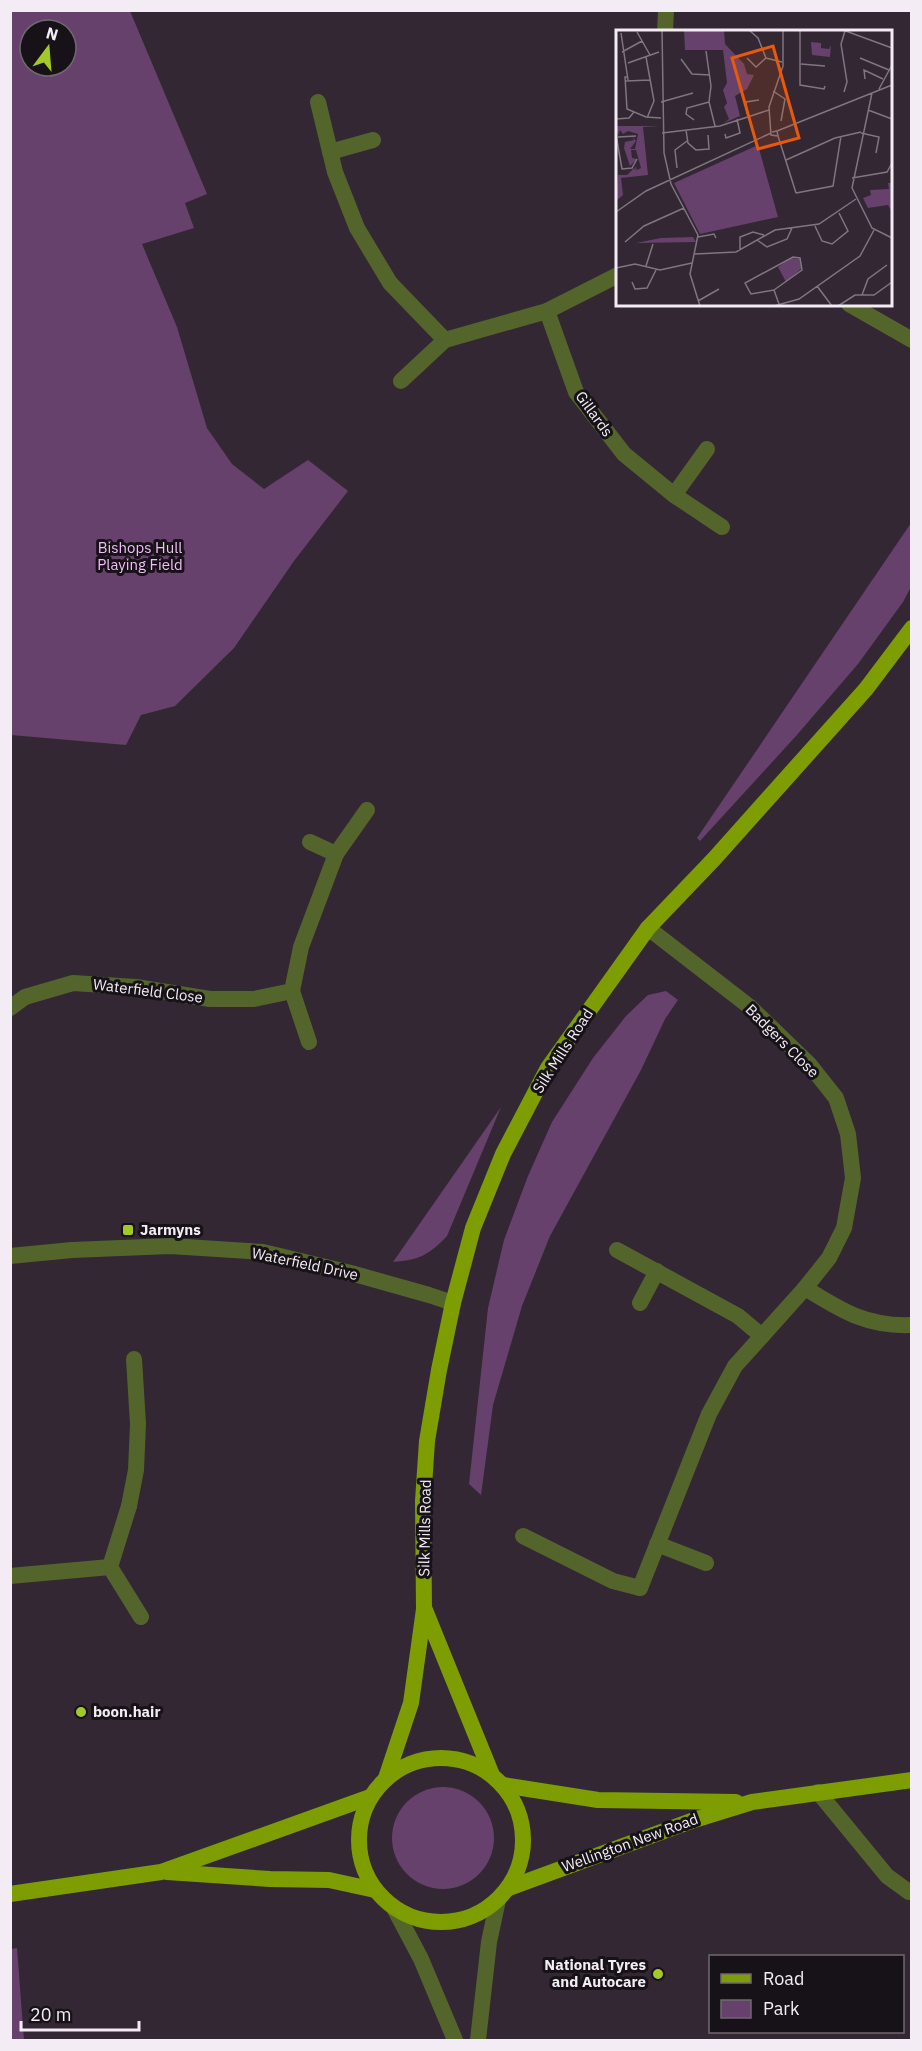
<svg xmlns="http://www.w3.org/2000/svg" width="922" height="2051" font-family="'IBM Plex Sans',sans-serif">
<rect width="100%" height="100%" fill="#322733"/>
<g fill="#66416c" fill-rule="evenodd">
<path d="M 10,11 L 130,11 L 207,194 L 185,203 L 194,228 L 142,244 L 177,327 L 207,428 L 232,464 L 264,489 L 308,460 L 348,491 L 294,561 L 234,648 L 175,706 L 141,715 L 126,745 L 11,735 ZM 30,30 L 66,30 L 66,66 L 30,66 Z"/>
<path d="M 911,523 L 911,587 L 903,602 L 858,664 L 796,736 L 700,841 L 697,838 Z"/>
<path d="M 666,991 L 678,1000 L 665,1019 L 641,1070 L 550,1236 L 522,1306 L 493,1405 L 481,1495 L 469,1484 L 488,1308 L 504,1240 L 528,1176 L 552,1122 L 593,1058 L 626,1016 L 648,995 Z"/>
<path d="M 501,1107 L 447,1236 C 429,1255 419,1260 393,1262 Z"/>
<circle cx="443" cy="1838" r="51"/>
<path d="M 17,1948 L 24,2040 L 11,2040 L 11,1949 Z"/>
</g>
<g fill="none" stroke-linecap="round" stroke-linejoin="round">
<g stroke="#54652c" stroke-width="16">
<path d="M 129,1506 L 136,1470 L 138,1424 L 134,1359"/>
<path d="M 523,1536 L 613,1581 L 640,1588"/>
<path d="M 818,1792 L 887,1876 L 909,1892"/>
</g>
<g stroke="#54652c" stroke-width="16">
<path d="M 665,32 L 666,10"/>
<path d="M 318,102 L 335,172 L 357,228 L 390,283 L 445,340 L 547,311 L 618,275"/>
<path d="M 330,152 L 373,140"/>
<path d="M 849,304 L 912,340"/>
<path d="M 547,311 L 576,392 L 624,454 L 674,495 L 722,527"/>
<path d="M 401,381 L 445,340"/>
<path d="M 674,495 L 707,449"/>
<path d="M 310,842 L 336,854"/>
<path d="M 292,991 L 301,947 L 336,854 L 367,810"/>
<path d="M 10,1008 L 25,997 L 73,983 L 136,987 L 210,999 L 254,999 L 292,991 L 309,1042"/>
<path d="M 617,1250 L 738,1316 L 762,1336"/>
<path d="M 10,1256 L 72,1250 L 170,1246 L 263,1252 L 351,1273 L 429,1295 L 453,1303"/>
<path d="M 805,1288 C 842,1311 867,1327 912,1325"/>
<path d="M 640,1303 L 657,1271"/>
<path d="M 129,1506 L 110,1567 L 141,1617"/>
<path d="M 657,1544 L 706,1563"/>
<path d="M 10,1576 L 110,1567"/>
<path d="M 640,1588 L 709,1414 L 735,1366 L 805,1288 L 829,1258 L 844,1228 L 853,1178 L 848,1134 L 836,1098 L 809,1064 L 750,1007 L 648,928"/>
</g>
<g stroke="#54652c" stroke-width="16">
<path d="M 394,1908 L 421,1959 L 455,2040"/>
<path d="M 478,2040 L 489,1942 L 498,1900"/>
</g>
<g stroke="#7d9d00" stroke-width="16">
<path d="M 425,1610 L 492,1775"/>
<circle cx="441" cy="1840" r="82"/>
<path d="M 386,1778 L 411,1703 L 424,1609 L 423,1501 L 427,1441 L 439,1370 L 453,1303 L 473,1228 L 503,1154 L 548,1068 L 648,928 L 714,859 L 866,689 L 912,628"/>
<path d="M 503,1785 L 598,1800 L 736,1802"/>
<path d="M 167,1872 L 270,1879 L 329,1880 L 375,1890"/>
<path d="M 509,1888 L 694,1820 L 752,1802 L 912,1780"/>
<path d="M 10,1894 L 161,1872 L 370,1797"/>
</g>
</g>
<g fill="#a2c928" stroke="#171217" stroke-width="2">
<rect x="122" y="1224" width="12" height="12" rx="3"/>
<circle cx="81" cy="1712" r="6"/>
<circle cx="658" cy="1974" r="6"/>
</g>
<g text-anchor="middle" stroke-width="6" stroke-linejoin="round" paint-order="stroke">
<g font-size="15" fill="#f3ecf4" stroke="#171217">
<text transform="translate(594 414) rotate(54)" y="5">Gillards</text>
<text transform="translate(148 991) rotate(7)" y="5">Waterfield Close</text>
<text transform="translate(782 1041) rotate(45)" y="5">Badgers Close</text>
<text transform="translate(563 1051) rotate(-57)" y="5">Silk Mills Road</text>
<text transform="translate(305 1264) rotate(12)" y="5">Waterfield Drive</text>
<text transform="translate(425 1528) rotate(-89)" y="5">Silk Mills Road</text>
<text transform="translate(630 1843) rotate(-20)" y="5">Wellington New Road</text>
</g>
<g font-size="15" fill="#f1bff9" stroke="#171217">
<text x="140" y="553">Bishops Hull<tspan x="140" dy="17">Playing Field</tspan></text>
</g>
<g font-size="15" font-weight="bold" fill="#f3ecf4" stroke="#171217" text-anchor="start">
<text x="140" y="1235">Jarmyns</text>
<text x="93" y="1717">boon.hair</text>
<text x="646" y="1970" text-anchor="end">National Tyres<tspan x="646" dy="17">and Autocare</tspan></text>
</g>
</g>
<g transform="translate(616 30)">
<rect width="276" height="276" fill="#322733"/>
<path d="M 68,0 L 108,0 L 109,14 L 128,34 L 131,44 L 138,45 L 131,59 L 119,66 L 124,86 L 108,93 L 113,89 L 108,77 L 111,73 L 107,60 L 111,53 L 107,20 L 69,20 ZM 195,12 L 205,13 L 205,18 L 213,19 L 215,15 L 214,27 L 196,25 ZM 0,96 L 44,96 L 27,97 L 32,145 L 5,148 L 7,165 L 0,171 L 2,145 L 11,145 L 18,138 L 20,141 L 19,137 L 20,137 L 21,140 L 25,138 L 20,120 L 15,120 L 16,128 L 21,129 L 14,136 L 8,118 L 9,112 L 18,110 L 16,106 L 20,111 L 14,119 L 19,119 L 22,104 L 12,101 L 7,104 L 4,100 L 2,105 ZM 142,115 L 162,187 L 84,204 L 58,153 ZM 272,153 L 276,153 L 276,182 L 272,175 L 252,178 L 247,168 L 255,165 L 254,160 L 273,159 ZM 77,207 L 80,212 L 20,213 L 45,208 ZM 175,228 L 184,229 L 186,238 L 170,252 L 162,237 Z" fill="#66416c"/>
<path fill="none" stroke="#7f7680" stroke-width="1.5" d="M 46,0 L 48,123 L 55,154 L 82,205 L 74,244 L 84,276M 133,0 L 142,8 L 150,28 L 166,32M 184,0 L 184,55 L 208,59 L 209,56M 227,0 L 276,18M 21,2 L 34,25M 5,3 L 12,50M 90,21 L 95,56 L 93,72 L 99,96M 6,22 L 26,11M 30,27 L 38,71 L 31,88M 131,28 L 140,37 L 150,28M 244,28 L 273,40M 65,29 L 76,44 L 94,45M 12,33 L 43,22M 185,34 L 209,36M 12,47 L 9,47 L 11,79 L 30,87 L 45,88M 249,49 L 248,40 L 267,49M 10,51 L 34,50M 263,59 L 276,35M 157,61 L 169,69 L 165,91M 228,62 L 231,52 L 225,14 L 229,1M 256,63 L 236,158 L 256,198 L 276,208M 45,72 L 77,63M 252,80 L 276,89M 131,84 L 130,72 L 143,70M 0,89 L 13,88 L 18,82M 78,90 L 70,84 L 71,78 L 93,72M 70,100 L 72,113 L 80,120 L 93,119 L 92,105M 161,101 L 276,55M 156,102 L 161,101 L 162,106 L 155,105 L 153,77 L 167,36 L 167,0M 46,103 L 104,96 L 153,80M 245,103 L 263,107 L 260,123M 109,104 L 110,108 L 124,103 L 121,89M 0,105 L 6,139 L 16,138 L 21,129M 162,106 L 180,163M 2,107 L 20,106M 170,130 L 219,108 L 245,102M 61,138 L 59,120 L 71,111M 236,148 L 271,142 L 276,133M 180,163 L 217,156 L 225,106M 0,182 L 30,161 L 155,103M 199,196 L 206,211 L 216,214 L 232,201 L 223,183M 82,207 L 98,204 L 100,208M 141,210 L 151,217 L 171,209 L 176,198M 9,212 L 28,196 L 68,178M 124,220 L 124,207 L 137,202 L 148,205M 79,224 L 120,222 L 159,200 L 203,194 L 240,169M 30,236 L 37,214M 0,238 L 19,234 L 44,240 L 76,233M 16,252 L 19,259 L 31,258 L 40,240M 201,256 L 216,276M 158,260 L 186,240 L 184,228 L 177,227 L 129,253 L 135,264 L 158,260 L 163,274M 246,265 L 252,249 L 271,235M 82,271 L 103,259M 158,276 L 183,269 L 244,226 L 258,200M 222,276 L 239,265 L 258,265 L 276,252"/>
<path fill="#e8590c" fill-opacity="0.15" stroke="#e8590c" stroke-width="3" d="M 157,16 L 183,108 L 142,119 L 116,28 Z"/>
<rect width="276" height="276" fill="none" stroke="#f3ecf4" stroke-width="3"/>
</g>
<rect width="922" height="2051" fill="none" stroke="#f3ecf4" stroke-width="24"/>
<rect x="709" y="1955" width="195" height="78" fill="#171217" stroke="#6f696f" stroke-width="1.5"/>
<rect x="721" y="1974" width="30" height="9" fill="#7d9d00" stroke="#6f696f" stroke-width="1.5"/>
<text x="763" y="1985" font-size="18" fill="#f3ecf4">Road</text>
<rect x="721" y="2000" width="30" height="18" fill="#66416c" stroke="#6f696f" stroke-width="1.5"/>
<text x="763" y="2015" font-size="18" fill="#f3ecf4">Park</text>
<g transform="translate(48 48) rotate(16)"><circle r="28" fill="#171217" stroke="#6f696f" stroke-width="1.5"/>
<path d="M0-4.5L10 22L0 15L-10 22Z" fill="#a2c928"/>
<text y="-9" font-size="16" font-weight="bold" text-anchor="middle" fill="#f3ecf4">N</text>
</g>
<path d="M21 2021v9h118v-9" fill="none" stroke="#f3ecf4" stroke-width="3"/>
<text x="30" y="2021" font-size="18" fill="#f3ecf4" stroke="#171217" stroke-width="4.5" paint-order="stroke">20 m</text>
</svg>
